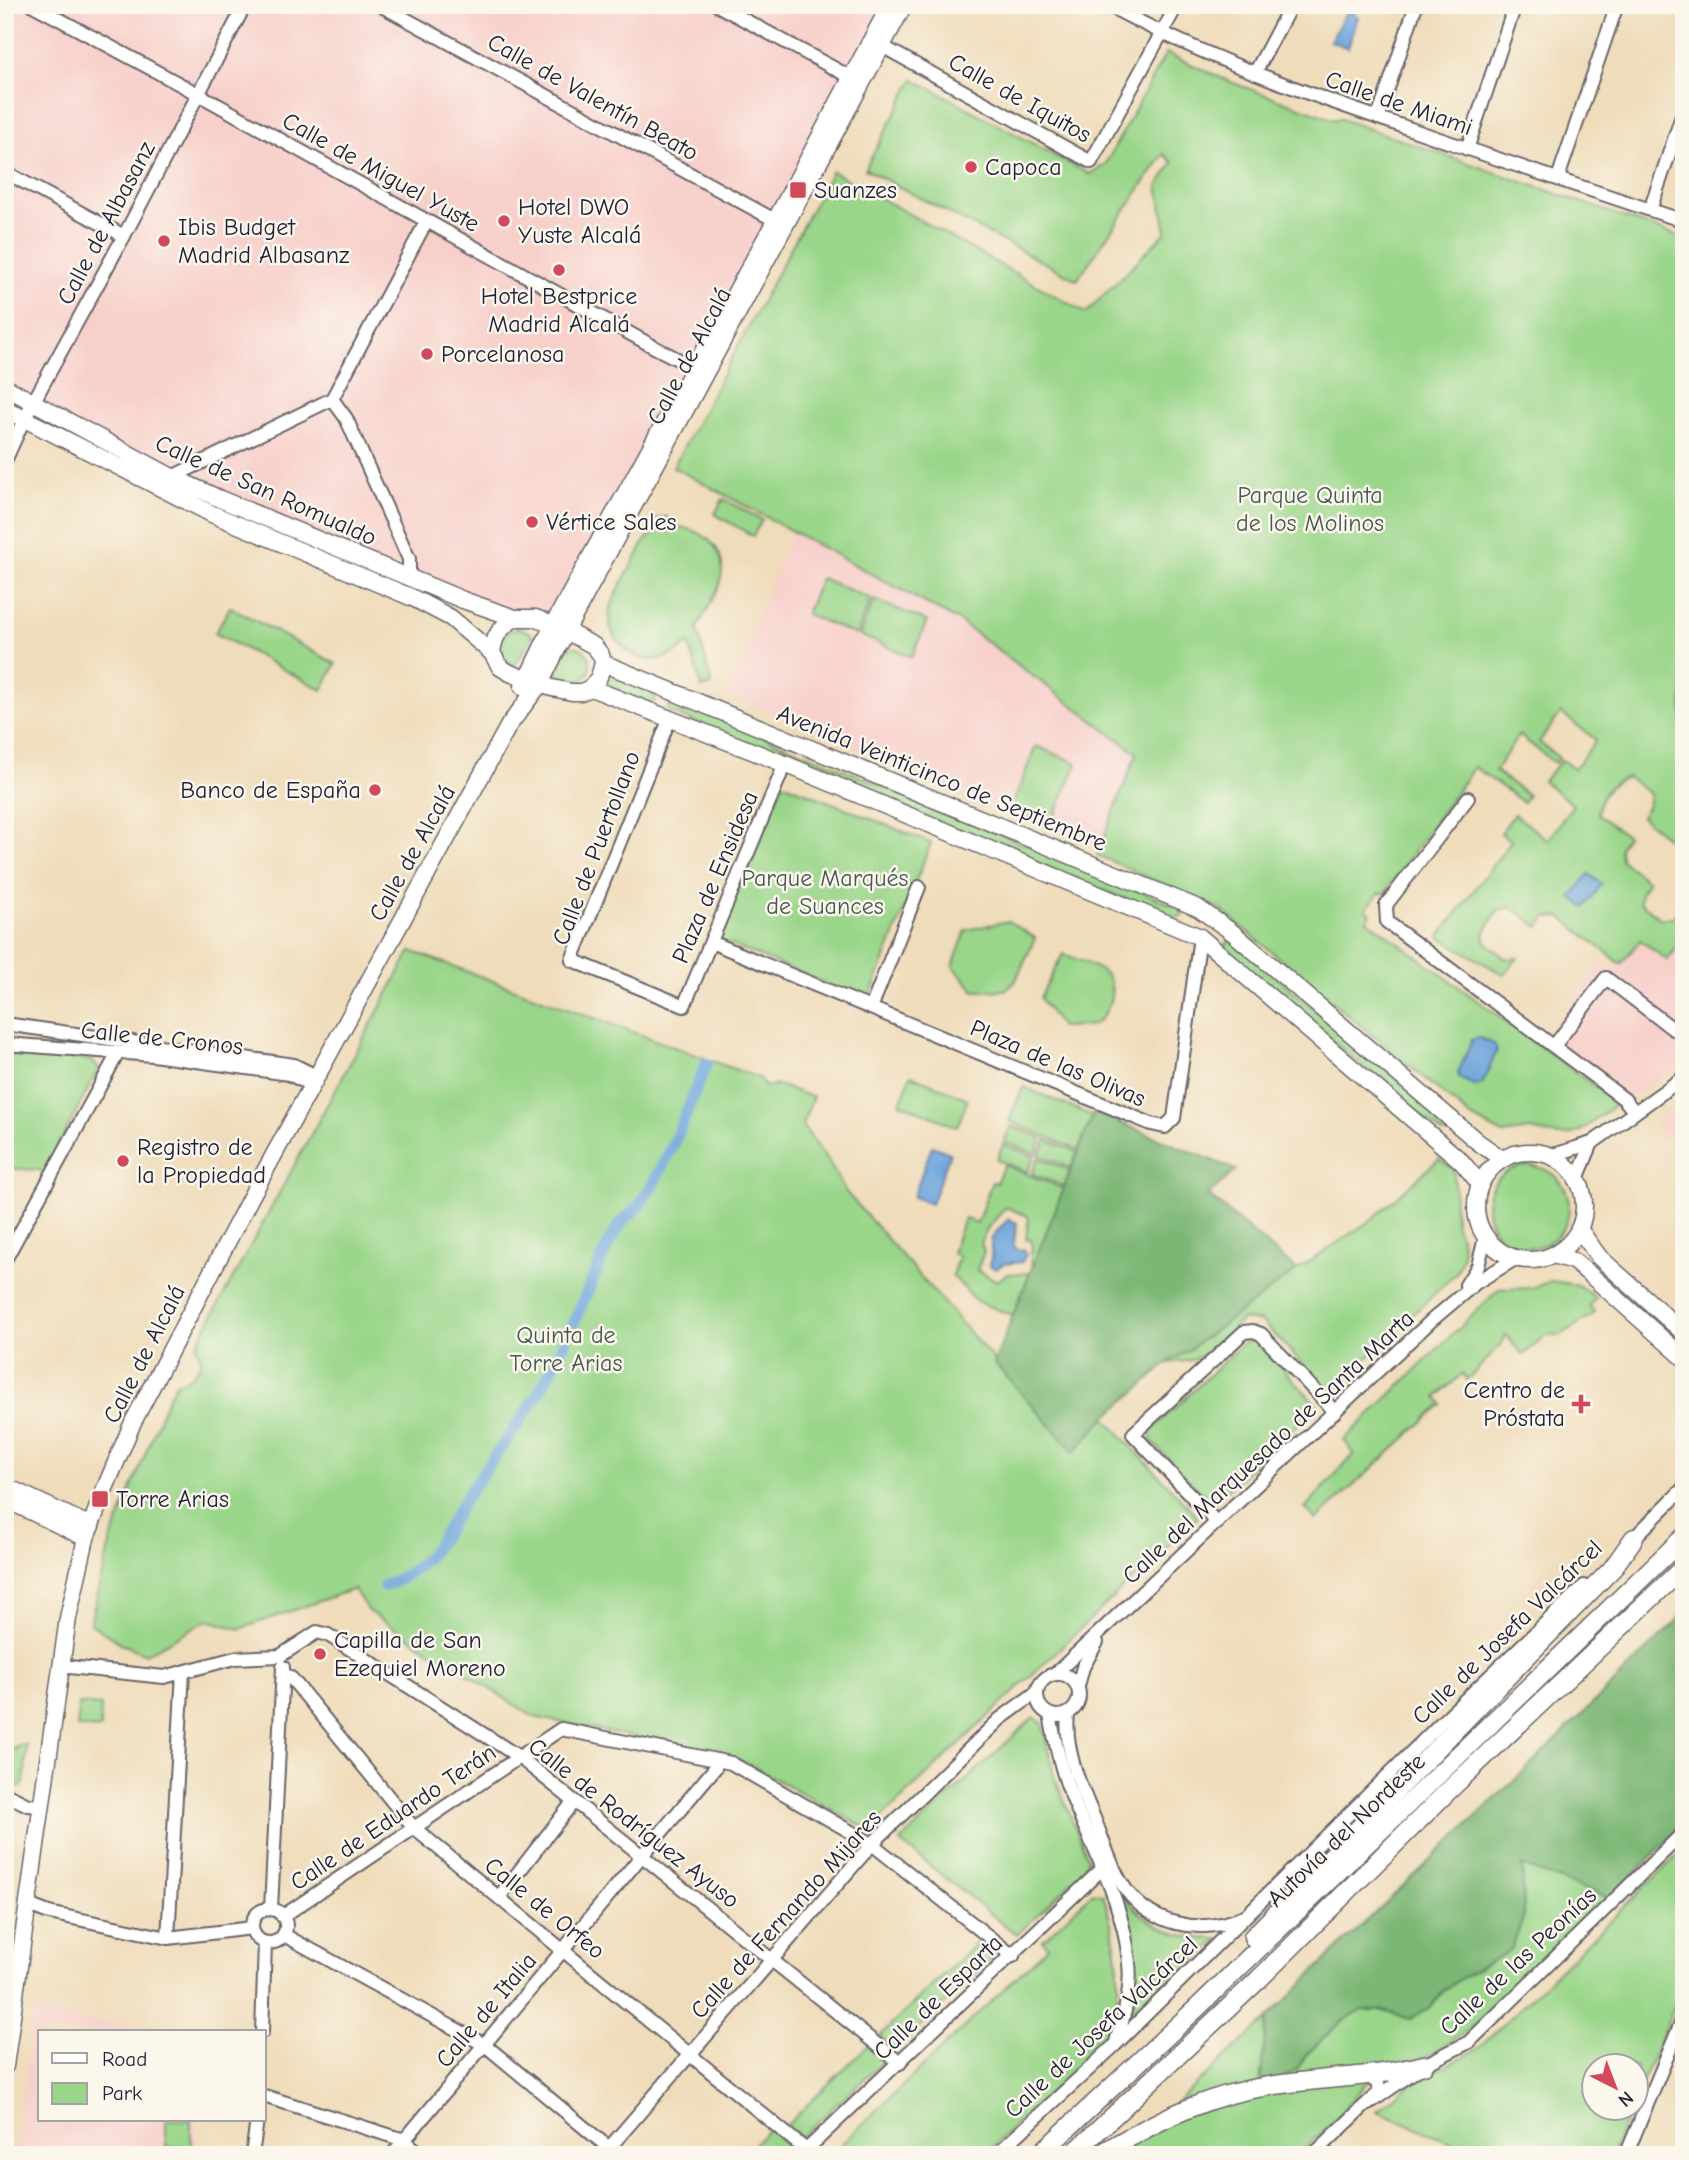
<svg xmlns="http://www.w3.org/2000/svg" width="1689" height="2160" font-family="'Comic Neue',sans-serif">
<rect width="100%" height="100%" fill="#fbf7ec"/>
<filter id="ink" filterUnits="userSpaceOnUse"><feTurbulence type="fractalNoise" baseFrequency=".0143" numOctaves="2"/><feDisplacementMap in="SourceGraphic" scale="14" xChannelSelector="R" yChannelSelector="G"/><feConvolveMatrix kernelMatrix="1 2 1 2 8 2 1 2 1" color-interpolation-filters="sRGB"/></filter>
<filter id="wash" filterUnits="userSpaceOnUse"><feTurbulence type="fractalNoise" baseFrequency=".00686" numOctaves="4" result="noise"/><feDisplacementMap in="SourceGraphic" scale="28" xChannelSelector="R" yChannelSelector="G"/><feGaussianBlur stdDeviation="1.57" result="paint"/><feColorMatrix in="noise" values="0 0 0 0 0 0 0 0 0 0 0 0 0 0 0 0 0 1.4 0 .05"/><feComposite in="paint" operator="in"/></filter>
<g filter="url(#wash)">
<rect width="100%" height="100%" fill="#efdcba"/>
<g fill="#f7d0ca">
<path d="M 5,5 L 890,5 L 553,625 L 515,618 L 220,499 L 5,387 Z"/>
<path d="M 792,532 L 959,621 L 1138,753 L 1100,849 L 727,694 Z"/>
<path d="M 1640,939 L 1680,944 L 1684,947 L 1684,1063 L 1633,1098 L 1548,1034 L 1601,963 L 1615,973 Z"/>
<path d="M 1684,1101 L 1684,1151 L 1653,1123 Z"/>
<path d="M 34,2011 L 160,2032 L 40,2032 L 40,2120 L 197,2120 L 196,2155 L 15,2155 Z"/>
</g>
<g fill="#9ad689" stroke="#5e7c62" stroke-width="2">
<path d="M 1166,53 L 1228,81 L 1335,120 L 1338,118 L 1684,238 L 1682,843 L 1674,843 L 1641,817 L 1648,806 L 1650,794 L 1627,777 C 1610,782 1598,797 1598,815 L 1627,836 L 1620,847 L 1621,860 L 1648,881 L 1641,892 L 1640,902 L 1661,919 L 1673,917 L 1684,904 L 1684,947 L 1680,944 L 1667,960 L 1640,940 L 1621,964 L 1560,916 L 1547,917 L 1539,927 L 1511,907 L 1498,910 L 1485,931 L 1485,941 L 1506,959 L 1518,958 L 1504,975 L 1439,937 L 1511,841 L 1501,833 L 1514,814 L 1548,840 L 1573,805 L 1543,781 L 1562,760 L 1574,769 L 1596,740 L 1561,713 L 1539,742 L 1559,758 L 1555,763 L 1519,735 L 1495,771 L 1528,795 L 1523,802 L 1474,767 L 1384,894 L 1379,893 L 1366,909 L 1371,914 L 1367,920 L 1618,1103 L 1582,1130 L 1569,1135 L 1560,1136 L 1530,1130 L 1503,1134 L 1471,1117 L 1220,909 L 1097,855 L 1137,753 L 959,621 L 673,467 L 832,171 L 1086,313 L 1166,232 L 1158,186 L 1173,163 L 1164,154 L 1077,280 L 865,169 L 914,79 L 1089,174 L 1105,165 Z"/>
<path d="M 723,499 L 762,520 L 753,536 L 715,514 Z"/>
<path d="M 667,517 L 670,526 C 704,527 733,551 718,588 C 712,602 704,615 697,628 L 712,685 L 702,688 L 689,643 C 665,664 640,667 618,641 C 611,632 607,621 610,610 C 616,590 635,561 645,541 L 652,533 L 660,529 L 657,519 Z"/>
<path d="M 821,578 L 871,599 L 856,635 L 806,614 Z"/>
<path d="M 874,600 L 927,621 L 912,657 L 859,635 Z"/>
<path d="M 230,607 L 336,664 L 322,690 L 215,633 Z"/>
<path d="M 519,628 L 529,632 L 533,636 L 515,665 C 494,655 495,632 519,628 Z"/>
<path d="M 578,647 C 590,653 592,660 589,673 C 578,686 563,686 556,670 L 567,648 Z"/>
<path d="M 604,671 L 654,692 L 655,701 L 648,703 L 600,682 Z"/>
<path d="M 675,700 L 1181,908 L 1183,915 L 1174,919 L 668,711 L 668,703 Z"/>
<path d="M 1036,746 L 1077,763 L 1051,825 L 1011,809 Z"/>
<path d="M 783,783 L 931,843 L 868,1001 L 717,939 Z"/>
<path d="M 1008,921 L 1035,938 L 1015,982 L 1005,990 L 975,991 L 953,966 L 966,930 Z"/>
<path d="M 1231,938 L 1454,1128 L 1452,1133 L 1443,1134 L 1223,949 Z"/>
<path d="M 411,951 L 759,1078 L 765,1087 L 777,1085 L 813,1097 L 802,1125 L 829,1162 L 845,1191 L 1074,1451 L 1105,1418 L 1198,1517 L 869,1830 L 750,1765 L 726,1755 L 534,1717 L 368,1611 L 354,1589 L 240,1629 L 207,1620 L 146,1654 L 122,1644 L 90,1623 L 111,1540 L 168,1397 L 177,1382 C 192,1379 200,1371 201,1356 L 196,1346 Z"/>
<path d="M 1063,954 C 1075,959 1093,964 1103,972 C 1119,985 1110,1015 1094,1024 C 1085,1028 1071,1026 1061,1027 L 1040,998 Z"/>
<path d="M 5,1054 L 91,1060 L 99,1068 L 44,1173 L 39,1170 L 5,1168 Z"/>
<path d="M 911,1075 L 968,1099 L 957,1127 L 900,1103 Z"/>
<path d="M 1023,1087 L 1093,1116 L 1078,1150 L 1009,1121 Z"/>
<path d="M 1011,1126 L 1042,1138 L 1036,1154 L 1004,1141 Z"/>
<path d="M 1046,1140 L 1077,1152 L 1071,1168 L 1039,1155 Z"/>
<path d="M 1003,1144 L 1034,1156 L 1028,1172 L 997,1160 Z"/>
<path d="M 1038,1158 L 1070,1170 L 1064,1186 L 1032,1174 Z"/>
<path d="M 1439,1159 L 1453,1169 C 1457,1186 1453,1202 1455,1219 C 1456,1230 1463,1240 1463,1252 C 1463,1259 1459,1266 1456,1273 L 1331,1393 L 1262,1322 L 1243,1319 L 1202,1356 L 1193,1360 L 1168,1363 L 1190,1349 L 1297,1270 L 1371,1220 Z"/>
<path d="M 1004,1165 L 1064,1189 L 1033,1267 C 1028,1258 1034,1248 1031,1239 L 1026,1240 L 1029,1217 L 1006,1207 L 989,1226 L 981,1241 L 984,1252 L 977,1270 L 997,1281 L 1007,1274 L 1030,1273 L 1013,1316 L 976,1301 L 952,1275 L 959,1256 L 952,1253 L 964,1218 L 977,1223 L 992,1182 L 996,1183 Z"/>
<circle cx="1528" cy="1207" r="41"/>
<path d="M 1551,1281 L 1578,1285 L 1596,1298 L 1589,1305 L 1595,1313 L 1561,1335 L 1546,1335 L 1523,1355 L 1506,1335 L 1499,1347 L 1467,1380 L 1462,1374 L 1437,1397 L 1442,1404 L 1316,1520 L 1305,1508 L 1354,1454 L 1344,1440 L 1499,1289 L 1532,1288 Z"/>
<path d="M 1250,1340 L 1257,1341 L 1318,1406 L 1212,1504 L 1151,1441 L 1151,1431 L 1243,1343 Z"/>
<path d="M 79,1704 L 101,1706 L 100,1729 L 77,1727 Z"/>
<path d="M 1034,1717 L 1042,1722 L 1054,1776 L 1088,1858 L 1082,1872 L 1017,1935 L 900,1842 Z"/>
<path d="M 18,1745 L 27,1745 L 24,1783 L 22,1786 L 14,1788 L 5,1784 L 5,1747 L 17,1749 Z"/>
<path d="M 1684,1849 L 1684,1983 L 1637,2095 L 1636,2066 L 1594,2066 L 1594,2108 L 1631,2108 L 1611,2155 L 1481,2155 L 1377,2111 L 1406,2087 L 1479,2048 Z"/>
<path d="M 1522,1864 L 1610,1898 L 1471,2028 L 1434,2053 L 1366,2083 L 1337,2118 L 1298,2155 L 1120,2155 L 1267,2019 L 1259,2094 L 1297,2069 L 1309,2052 L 1341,2022 L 1362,2010 L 1381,2010 L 1410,2019 L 1430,2007 L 1444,1990 L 1469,1973 L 1511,1950 L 1524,1915 Z"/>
<path d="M 1115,1887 C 1147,1924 1169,1939 1219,1939 L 1130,2022 L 1135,1983 Z"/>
<path d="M 1093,1892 L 1103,1894 C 1117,1940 1129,2000 1102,2043 L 984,2155 L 830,2155 L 1048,1947 L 1043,1940 Z"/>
<path d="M 976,1943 L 993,1958 L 896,2050 L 880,2036 Z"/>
<path d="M 867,2046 L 884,2061 L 801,2137 L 786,2126 Z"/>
<rect x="166" y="2120" width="25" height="27"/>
<path d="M 769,2128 L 787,2146 L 778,2155 L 744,2155 Z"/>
</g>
<g fill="#7bb775" stroke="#4e6c58" stroke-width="2">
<path d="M 1094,1112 L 1236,1170 L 1208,1195 L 1297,1270 L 1190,1349 L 1168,1363 L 1105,1418 L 1074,1452 L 994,1363 Z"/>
<path d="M 1684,1614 L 1684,1824 L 1610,1898 L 1522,1866 L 1524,1915 L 1511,1950 L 1469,1973 L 1444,1990 L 1430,2007 L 1410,2019 L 1381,2010 L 1362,2010 L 1341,2022 L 1309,2052 L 1297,2069 L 1259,2095 L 1267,2019 L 1335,1951 L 1541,1755 Z"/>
</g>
<g fill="#6ca4db" stroke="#47638b" stroke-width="2">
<path d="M 1348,9 L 1355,12 L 1354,15 L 1358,17 L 1348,48 L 1330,41 Z"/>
<path d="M 1589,874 L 1602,884 L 1585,907 L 1571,897 Z"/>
<path d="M 1478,1037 L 1494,1044 L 1497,1050 L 1483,1083 L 1477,1086 L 1460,1079 L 1458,1073 L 1472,1040 Z"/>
<path d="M 932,1146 L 950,1153 L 931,1204 L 913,1197 Z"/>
<path d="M 1009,1219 L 1017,1223 L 1013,1245 L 1018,1250 L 1024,1249 L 1026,1254 L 1022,1262 L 1003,1264 L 996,1269 L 989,1265 C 994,1252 990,1253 991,1242 C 992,1234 1003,1225 1009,1219 Z"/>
</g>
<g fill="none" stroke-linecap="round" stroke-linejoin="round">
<path stroke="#6ca4db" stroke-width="12" d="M 384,1586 C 436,1565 442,1533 471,1490 C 493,1456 520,1425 541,1389 C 568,1342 587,1289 611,1239 L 622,1222 L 639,1206 L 654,1182 L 674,1143 L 706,1064"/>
</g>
</g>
<g filter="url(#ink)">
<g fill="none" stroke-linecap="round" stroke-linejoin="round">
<g stroke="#6a6367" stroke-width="16">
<g id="minor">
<path d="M 33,5 L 198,94 L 656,348 L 693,367 L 703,367"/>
<path d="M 380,5 L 782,224"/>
<path d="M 717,5 L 852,78 L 859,76"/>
<path d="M 1108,5 C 1201,56 1302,92 1402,126 C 1496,159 1590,190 1684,221"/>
<path d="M 882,46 L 1091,162 L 1177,5"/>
<path d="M 1255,73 L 1291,5"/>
<path d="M 1378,118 L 1416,5"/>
<path d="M 1467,149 L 1515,5"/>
<path d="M 5,172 L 124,236"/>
<path d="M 1558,178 L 1617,5"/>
<path d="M 1650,210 L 1684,110"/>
<path d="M 5,461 L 24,419 L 124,236 L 245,5"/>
<path d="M 172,477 L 332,399"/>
<path d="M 409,577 L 409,559 L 346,418 L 332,399 L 426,222"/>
<path d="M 670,718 L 572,960 L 684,1006 L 785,764"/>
<path d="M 1468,798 L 1386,905 L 1387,922 L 1624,1099 L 1635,1112"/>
<path d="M 711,942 L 1151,1124 L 1165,1127 L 1174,1118 L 1200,937"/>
<path d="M 871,1008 L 919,887"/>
<path d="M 5,1024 L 294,1065 L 316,1076"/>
<path d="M 5,1044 L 153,1055 L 289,1074 L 311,1085"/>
<path d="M 1554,1046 L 1606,978 L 1673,1029"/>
<path d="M 1550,1156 L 1592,1143 L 1684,1077"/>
<path d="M 1577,1179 L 1592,1143"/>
<path d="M 5,1260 L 118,1053"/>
<path d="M 1466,1285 L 1478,1266 L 1485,1238"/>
<path d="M 1217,1523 L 1133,1434 L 1244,1332 L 1253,1331 L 1261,1334 L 1335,1412"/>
<path d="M 1628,1544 L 1684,1488"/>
<path d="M 60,1666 L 164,1677 L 235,1658 L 280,1656 L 317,1632 L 328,1635 L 519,1757 L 900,2063"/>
<path d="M 283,1673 L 292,1679 L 414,1828 L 806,2150"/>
<path d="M 1056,1673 L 1432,1320 L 1477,1282 L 1515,1259"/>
<circle cx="1058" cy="1695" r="21"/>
<path d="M 1078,1686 L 1083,1667 L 1097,1642"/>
<path d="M 1068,1714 C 1064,1750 1080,1785 1094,1818 C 1103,1839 1109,1862 1121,1882 C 1146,1925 1201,1937 1244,1916"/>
<path d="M 1050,1715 C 1054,1736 1058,1757 1065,1778 C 1086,1839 1124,1897 1129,1963 C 1132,1990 1124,2016 1116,2042"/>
<path d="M 5,1794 L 28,1805 L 41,1806"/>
<path d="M 499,1897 L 574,1801"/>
<path d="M 28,1905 L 49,1913 L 168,1938 L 252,1928"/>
<path d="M 271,1909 L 283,1667"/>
<circle cx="269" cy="1926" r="17"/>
<path d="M 283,1916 L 561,1729 L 731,1763 L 872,1844 L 1013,1956"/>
<path d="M 284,1935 L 485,2045 L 609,2148"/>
<path d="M 168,1938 L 183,1672"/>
<path d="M 262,2032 L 265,1943"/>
<path d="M 264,2096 L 404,2140 L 422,2155"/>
<path d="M 1368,2104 L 1424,2065 L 1469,2042 L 1684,1832"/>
<path d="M 252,2155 L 257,2120"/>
<path d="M 392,2155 L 715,1768 L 716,1760"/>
<path d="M 603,2155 L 872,1844 L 1000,1719 L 1037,1692"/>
<path d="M 801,2155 L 1103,1868"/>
<path d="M 996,2155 L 1115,2045 L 1444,1720 L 1584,1586"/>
<path d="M 1313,2155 L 1379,2092 L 1378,2084 L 1369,2076"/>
<path d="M 1626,2155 L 1684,2016"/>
</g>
</g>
<g stroke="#6a6367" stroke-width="19">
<g id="major">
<path d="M 5,387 L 172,477 L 220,499 L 463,600 L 515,618 L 536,618 L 566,631 L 594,646 L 601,655 L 603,663 L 599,677 L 591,688 L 581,692 L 572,692 L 552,688 L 510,673 L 500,667 L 492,653 L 451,618 L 413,598 L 212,514 L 5,409"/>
<path d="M 492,653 C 494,635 500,628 515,618"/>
<path d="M 603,663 L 1198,908 L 1232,932 L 1478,1142 L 1502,1159"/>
<path d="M 523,687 L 553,625 L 775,221 L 890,5"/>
<path d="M 591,688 L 785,764 L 1200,937 L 1461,1161 L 1480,1184"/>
<circle cx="1530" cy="1206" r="54"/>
<path d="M 1579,1229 L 1599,1257 L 1684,1333"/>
<path d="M 1553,1255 L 1573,1261 L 1587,1272 L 1684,1358"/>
<path d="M 5,1486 L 91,1526"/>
<path d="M 5,1499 L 86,1538"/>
<path d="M 5,2066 L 68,1618 L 86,1538 L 103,1493 L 133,1422 L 253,1193 L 509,725 L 540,684 L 566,631 L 904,5"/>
</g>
</g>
<g stroke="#6a6367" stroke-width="21">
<g id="highway">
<path d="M 1253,1937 L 1612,1569 L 1634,1538"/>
<path d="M 1039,2155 L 1199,2006 L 1684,1537"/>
<path d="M 1072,2155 L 1258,1980 L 1446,1793 L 1684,1567"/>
<path d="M 1099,2155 C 1146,2127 1194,2101 1247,2090 C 1305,2077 1366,2080 1424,2065"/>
</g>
</g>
<use href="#minor" stroke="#fff" stroke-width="12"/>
<use href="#major" stroke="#fff" stroke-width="16"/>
<use href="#highway" stroke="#fff" stroke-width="18"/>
</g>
</g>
<g fill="#d1495b" stroke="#fbf7ec" stroke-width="2.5">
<circle cx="971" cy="167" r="7"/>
<rect x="789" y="181" width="18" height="18" rx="3.5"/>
<circle cx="504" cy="221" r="7"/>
<circle cx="164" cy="241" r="7"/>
<circle cx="559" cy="270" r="7"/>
<circle cx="427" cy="354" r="7"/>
<circle cx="532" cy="522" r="7"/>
<circle cx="375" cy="790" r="7"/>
<circle cx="123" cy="1161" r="7"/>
<path d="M1577.5 1393.5h7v7h7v7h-7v7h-7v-7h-7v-7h7z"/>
<rect x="91" y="1490" width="18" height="18" rx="3.5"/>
<circle cx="320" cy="1654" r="7"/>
</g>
<g text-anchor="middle" stroke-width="5" stroke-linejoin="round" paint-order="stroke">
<g font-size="24" fill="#22223b" stroke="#fbf7ec">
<text transform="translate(593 97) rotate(29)" y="8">Calle de Valentín Beato</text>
<text transform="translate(1020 98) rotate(29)" y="8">Calle de Iquitos</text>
<text transform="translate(1399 103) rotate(19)" y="8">Calle de Miami</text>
<text transform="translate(381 172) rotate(29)" y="8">Calle de Miguel Yuste</text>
<text transform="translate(106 223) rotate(-62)" y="8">Calle de Albasanz</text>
<text transform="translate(689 356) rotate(-62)" y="8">Calle de Alcalá</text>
<text transform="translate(266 490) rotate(24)" y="8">Calle de San Romualdo</text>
<text transform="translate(942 778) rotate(22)" y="8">Avenida Veinticinco de Septiembre</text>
<text transform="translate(596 848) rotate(-69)" y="8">Calle de Puertollano</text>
<text transform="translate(412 853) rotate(-61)" y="8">Calle de Alcalá</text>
<text transform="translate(715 877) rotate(-67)" y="8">Plaza de Ensidesa</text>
<text transform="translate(162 1038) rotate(6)" y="8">Calle de Cronos</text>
<text transform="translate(1058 1063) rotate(23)" y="8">Plaza de las Olivas</text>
<text transform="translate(144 1354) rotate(-63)" y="8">Calle de Alcalá</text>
<text transform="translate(1268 1447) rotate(-43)" y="8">Calle del Marquesado de Santa Marta</text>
<text transform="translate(1507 1632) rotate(-44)" y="8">Calle de Josefa Valcárcel</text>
<text transform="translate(393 1817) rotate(-34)" y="8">Calle de Eduardo Terán</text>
<text transform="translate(634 1823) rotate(38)" y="8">Calle de Rodríguez Ayuso</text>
<text transform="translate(1346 1830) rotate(-44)" y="8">Autovía del Nordeste</text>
<text transform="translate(545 1908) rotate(39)" y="8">Calle de Orfeo</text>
<text transform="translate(786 1914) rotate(-48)" y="8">Calle de Fernando Mijares</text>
<text transform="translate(1518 1961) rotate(-43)" y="8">Calle de las Peonías</text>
<text transform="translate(938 1997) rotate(-44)" y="8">Calle de Esparta</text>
<text transform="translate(486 2010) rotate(-50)" y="8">Calle de Italia</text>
<text transform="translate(1101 2027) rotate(-43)" y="8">Calle de Josefa Valcárcel</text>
</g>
<g font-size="24" fill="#22223b" stroke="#fbf7ec" text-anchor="start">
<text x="985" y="175">Capoca</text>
<text x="814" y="198">Suanzes</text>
<text x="518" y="215">Hotel DWO<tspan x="518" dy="28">Yuste Alcalá</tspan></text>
<text x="178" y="235">Ibis Budget<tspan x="178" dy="28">Madrid Albasanz</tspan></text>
<text x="559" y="304" text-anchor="middle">Hotel Bestprice<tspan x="559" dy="28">Madrid Alcalá</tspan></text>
<text x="441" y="362">Porcelanosa</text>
<text x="546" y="530">Vértice Sales</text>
<text x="361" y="798" text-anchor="end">Banco de España</text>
<text x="137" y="1155">Registro de<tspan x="137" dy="28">la Propiedad</tspan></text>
<text x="1565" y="1398" text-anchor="end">Centro de<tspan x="1565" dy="28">Próstata</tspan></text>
<text x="116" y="1507">Torre Arias</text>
<text x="334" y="1648">Capilla de San<tspan x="334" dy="28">Ezequiel Moreno</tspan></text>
</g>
<g font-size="24" fill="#465852" stroke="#fbf7ec">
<text x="1310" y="503">Parque Quinta<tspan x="1310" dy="28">de los Molinos</tspan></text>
<text x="825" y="886">Parque Marqués<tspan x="825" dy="28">de Suances</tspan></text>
<text x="566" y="1343">Quinta de<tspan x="566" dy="28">Torre Arias</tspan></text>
</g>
</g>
<rect width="1689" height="2160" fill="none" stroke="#fbf7ec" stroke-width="28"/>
<rect x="38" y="2030" width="228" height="91" fill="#fbf7ec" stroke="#a4a2a5" stroke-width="2"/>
<rect x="52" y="2053" width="35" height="10" fill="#ffffff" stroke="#a4a2a5" stroke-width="2"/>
<text x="102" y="2066" font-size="21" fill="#22223b">Road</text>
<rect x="52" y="2083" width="35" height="21" fill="#9ad689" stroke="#a4a2a5" stroke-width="2"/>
<text x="102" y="2100" font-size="21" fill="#22223b">Park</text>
<g transform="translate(1615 2087) rotate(138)"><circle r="33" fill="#fbf7ec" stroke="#a4a2a5" stroke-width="2"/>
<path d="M0-5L12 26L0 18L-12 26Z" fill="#d1495b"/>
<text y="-10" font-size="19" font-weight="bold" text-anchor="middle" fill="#22223b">N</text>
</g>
</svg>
